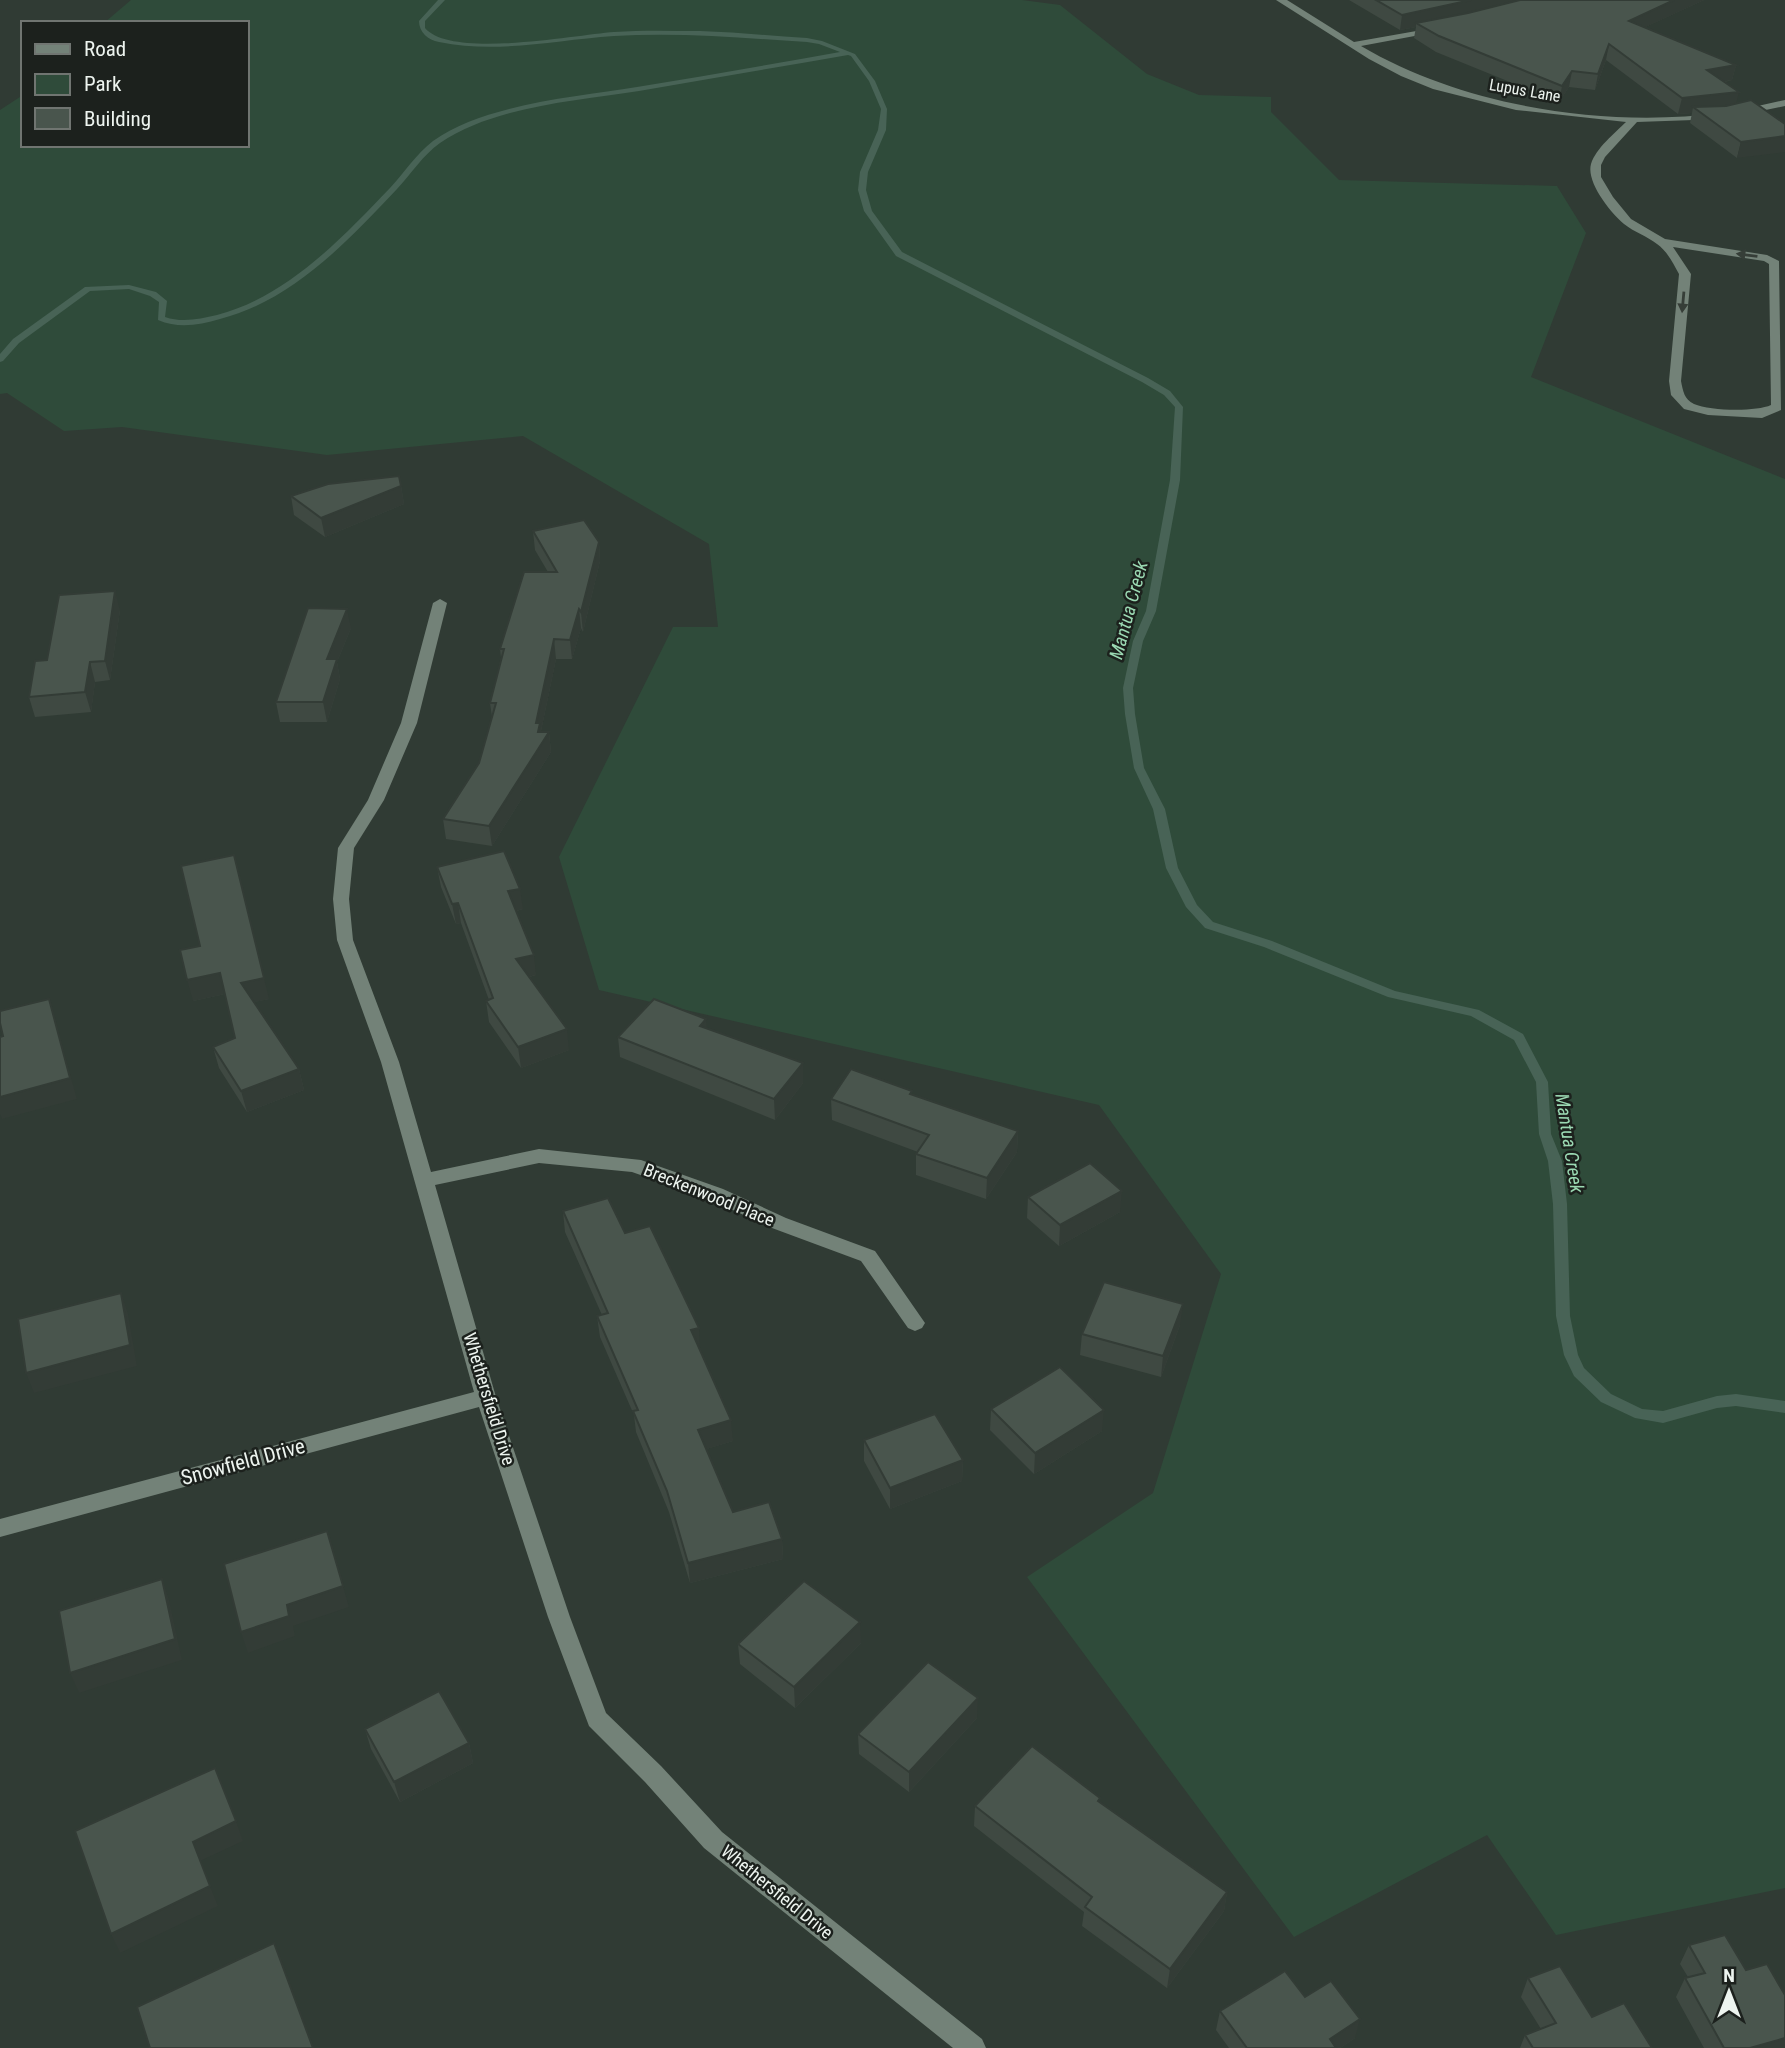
<svg xmlns="http://www.w3.org/2000/svg" width="1785" height="2048" font-family="'Roboto Condensed',sans-serif">
<rect width="100%" height="100%" fill="#303b34"/>
<path fill="#2f4b3a" d="M 131,0 L 1022,0 L 1060,5 L 1147,74 L 1199,95 L 1271,97 L 1271,112 L 1339,180 L 1557,186 L 1586,233 L 1531,377 L 1785,479 L 1785,1888 L 1556,1935 L 1487,1835 L 1294,1937 L 1027,1577 L 1153,1493 L 1221,1274 L 1099,1105 L 599,990 L 559,857 L 673,627 L 718,627 L 709,544 L 523,436 L 327,455 L 122,427 L 64,431 L 7,393 L 0,394 L 0,110 L 23,95 L 23,145 L 247,145 L 247,23 L 104,23 Z"/>
<g fill="none" stroke-linecap="round" stroke-linejoin="round">
<path fill="#486356" fill-rule="evenodd" d="M 438,0 L 445,0 L 425,21 L 425,28 C 451,59 575,35 614,32 C 642,30 672,31 700,31 C 735,32 771,36 807,38 L 822,41 L 855,54 L 875,81 L 887,109 L 886,130 L 868,172 L 866,190 L 872,211 L 902,252 L 1148,378 L 1170,391 L 1183,407 L 1180,480 L 1156,611 L 1143,641 L 1133,688 L 1135,714 L 1144,768 L 1165,809 L 1178,868 L 1197,905 L 1213,922 L 1272,941 L 1395,991 L 1479,1010 L 1523,1034 L 1548,1082 L 1551,1134 L 1562,1161 L 1567,1204 L 1570,1316 L 1578,1355 L 1584,1368 L 1611,1394 L 1642,1409 L 1663,1411 L 1717,1396 L 1736,1394 L 1785,1401 L 1785,1413 L 1736,1406 L 1717,1408 L 1663,1423 L 1635,1418 L 1601,1402 L 1574,1376 L 1564,1355 L 1556,1316 L 1553,1204 L 1548,1161 L 1539,1134 L 1536,1082 L 1514,1040 L 1471,1016 L 1388,997 L 1264,947 L 1205,928 L 1186,907 L 1166,868 L 1153,809 L 1134,768 L 1125,714 L 1123,688 L 1133,641 L 1146,611 L 1170,480 L 1175,407 L 1164,395 L 1142,382 L 896,256 L 864,211 L 858,190 L 860,172 L 878,130 L 881,109 L 869,81 L 851,56 L 848,55 C 778,67 708,79 639,91 C 576,101 494,106 440,143 C 423,155 411,174 397,189 C 347,242 293,300 220,319 C 199,325 179,329 158,320 L 159,302 L 150,296 L 129,289 L 90,291 L 19,343 L 3,361 L 0,362 L 0,354 L 13,339 L 85,287 L 129,285 L 156,292 L 167,301 L 165,317 C 182,323 200,319 217,315 C 288,296 341,239 390,188 C 404,173 416,154 433,141 C 484,104 575,97 637,87 C 705,76 772,64 840,52 L 819,44 L 807,42 C 743,38 679,32 614,36 C 555,40 498,54 439,42 C 428,40 419,32 419,21 Z"/>
<g fill="#738278" fill-rule="evenodd">
<path d="M 1276,0 L 1287,0 L 1354,42 L 1439,27 L 1439,31 L 1436,32 L 1361,46 C 1465,107 1604,128 1722,113 C 1743,110 1764,104 1785,100 L 1785,106 L 1722,119 L 1637,122 L 1605,157 L 1601,165 L 1601,177 L 1613,197 L 1631,219 L 1665,239 L 1767,255 L 1779,261 L 1781,410 L 1762,418 L 1708,415 L 1684,409 L 1671,395 L 1669,381 L 1679,274 C 1673,263 1667,251 1657,244 C 1647,236 1634,232 1624,224 C 1610,212 1586,182 1591,164 C 1596,148 1615,133 1626,122 L 1516,110 L 1433,89 L 1401,76 L 1369,59 ZM 1673,247 L 1764,261 L 1769,264 L 1771,405 C 1756,412 1710,411 1694,404 C 1684,399 1683,391 1681,381 L 1691,274 Z"/>
<path d="M 440,599 L 447,603 L 417,723 L 384,800 L 354,848 L 349,899 L 353,940 L 399,1062 L 431,1172 L 539,1149 L 641,1160 L 723,1189 L 786,1218 L 875,1251 L 925,1323 L 922,1328 L 915,1331 L 908,1328 L 861,1261 L 772,1228 L 709,1199 L 632,1172 L 539,1163 L 435,1185 L 496,1397 L 570,1617 L 606,1713 L 661,1766 L 722,1832 L 982,2039 L 986,2048 L 953,2048 L 704,1848 L 645,1782 L 589,1726 L 548,1617 L 479,1407 L 0,1537 L 0,1519 L 474,1392 L 381,1062 L 337,940 L 333,899 L 338,848 L 368,800 L 401,723 L 433,603 Z"/>
</g>
</g>
<g fill="#3f4942">
<path d="M 1349,0 L 1704,0 L 1645,27 L 1736,65 L 1732,80 L 1724,82 L 1736,103 L 1751,100 L 1737,158 L 1690,123 L 1692,113 L 1678,114 L 1606,60 L 1595,90 L 1569,87 L 1559,102 L 1436,52 L 1414,38 L 1416,27 L 1400,30 Z"/>
<path d="M 401,486 L 404,504 L 325,537 L 294,515 L 291,496 Z"/>
<path d="M 533,531 L 599,542 L 600,561 L 583,632 L 581,628 L 572,659 L 556,659 L 541,731 L 541,732 L 549,732 L 551,752 L 492,846 L 446,839 L 443,819 L 479,763 L 492,717 L 490,703 L 501,658 L 500,649 L 548,572 L 535,550 Z"/>
<path d="M 120,610 L 110,680 L 95,682 L 91,712 L 35,717 L 29,697 L 47,660 Z"/>
<path d="M 351,628 L 337,662 L 340,679 L 327,722 L 280,722 L 276,702 Z"/>
<path d="M 437,867 L 523,909 L 516,911 L 536,975 L 529,977 L 569,1050 L 521,1068 L 489,1022 L 486,1001 L 489,1000 L 461,923 L 456,924 L 441,887 Z"/>
<path d="M 200,946 L 269,999 L 254,1002 L 299,1069 L 304,1090 L 247,1112 L 219,1068 L 213,1047 L 235,1038 L 225,994 L 193,1001 Z"/>
<path d="M 707,1028 L 803,1063 L 803,1083 L 775,1120 L 620,1057 L 618,1037 Z"/>
<path d="M 912,1094 L 1018,1131 L 1017,1152 L 986,1199 L 916,1175 L 916,1154 L 918,1152 L 832,1120 L 831,1099 Z"/>
<path d="M 1028,1197 L 1120,1212 L 1059,1246 L 1027,1218 Z"/>
<path d="M 563,1211 L 625,1233 L 700,1349 L 699,1349 L 733,1441 L 706,1449 L 733,1512 L 782,1539 L 783,1559 L 690,1583 L 669,1512 L 636,1432 L 634,1415 L 600,1337 L 597,1316 L 602,1315 L 565,1232 Z"/>
<path d="M 1180,1325 L 1161,1377 L 1080,1355 L 1082,1334 Z"/>
<path d="M 991,1409 L 1102,1431 L 1034,1474 L 990,1430 Z"/>
<path d="M 864,1440 L 963,1460 L 962,1481 L 890,1509 L 864,1461 Z"/>
<path d="M 861,1643 L 795,1708 L 740,1664 L 738,1644 Z"/>
<path d="M 977,1718 L 909,1792 L 859,1754 L 858,1734 Z"/>
<path d="M 365,1729 L 469,1743 L 473,1763 L 400,1802 L 371,1749 Z"/>
<path d="M 1100,1802 L 1227,1892 L 1224,1911 L 1167,1988 L 1082,1926 L 1084,1912 L 974,1826 L 975,1806 Z"/>
<path d="M 1689,1945 L 1746,1970 L 1785,2048 L 1704,2048 L 1676,1997 L 1685,1978 L 1688,1977 L 1680,1964 Z"/>
<path d="M 1528,1978 L 1592,2017 L 1652,2048 L 1520,2048 L 1525,2035 L 1541,2029 L 1521,1997 Z"/>
<path d="M 1305,1997 L 1355,2038 L 1340,2048 L 1229,2048 L 1216,2030 L 1220,2011 Z"/>
</g>
<g fill="#333c36">
<path d="M 1471,0 L 1537,0 L 1416,23 L 1416,27 L 1400,30 L 1402,15 Z"/>
<path d="M 1674,0 L 1704,0 L 1626,36 L 1629,21 Z"/>
<path d="M 1609,44 L 1606,60 L 1595,90 L 1598,74 Z"/>
<path d="M 1736,65 L 1732,80 L 1703,85 L 1707,70 Z"/>
<path d="M 1572,71 L 1569,87 L 1559,102 L 1562,86 Z"/>
<path d="M 1739,92 L 1735,108 L 1693,107 L 1692,113 L 1678,114 L 1682,98 Z"/>
<path d="M 1785,136 L 1785,152 L 1737,158 L 1741,142 Z"/>
<path d="M 401,486 L 404,504 L 325,537 L 321,518 Z"/>
<path d="M 599,542 L 600,561 L 583,632 L 581,612 Z"/>
<path d="M 115,591 L 120,610 L 110,680 L 105,661 Z"/>
<path d="M 347,609 L 351,628 L 337,662 L 340,679 L 327,722 L 323,702 L 327,659 Z"/>
<path d="M 579,609 L 581,628 L 572,659 L 570,640 Z"/>
<path d="M 554,639 L 556,659 L 541,731 L 542,742 L 549,732 L 551,752 L 492,846 L 489,826 L 536,723 Z"/>
<path d="M 90,662 L 95,682 L 91,712 L 85,692 Z"/>
<path d="M 520,889 L 523,909 L 511,912 L 508,891 Z"/>
<path d="M 458,903 L 461,923 L 456,924 L 452,904 Z"/>
<path d="M 534,955 L 536,975 L 519,979 L 516,959 Z"/>
<path d="M 220,973 L 225,994 L 193,1001 L 187,980 Z"/>
<path d="M 264,978 L 269,999 L 246,1004 L 241,983 Z"/>
<path d="M 49,999 L 77,1099 L 2,1119 L 0,1114 L 0,1097 Z"/>
<path d="M 706,1019 L 708,1040 L 700,1026 Z"/>
<path d="M 567,1029 L 569,1050 L 521,1068 L 518,1047 Z"/>
<path d="M 803,1063 L 803,1083 L 775,1120 L 774,1099 Z"/>
<path d="M 299,1069 L 304,1090 L 247,1112 L 241,1091 Z"/>
<path d="M 1018,1131 L 1017,1152 L 986,1199 L 987,1178 Z"/>
<path d="M 1122,1191 L 1120,1212 L 1059,1246 L 1060,1225 Z"/>
<path d="M 121,1293 L 128,1314 L 137,1366 L 34,1393 L 26,1373 Z"/>
<path d="M 1183,1304 L 1180,1325 L 1161,1377 L 1163,1356 Z"/>
<path d="M 699,1328 L 700,1349 L 692,1351 L 691,1330 Z"/>
<path d="M 1104,1410 L 1102,1431 L 1034,1474 L 1035,1453 Z"/>
<path d="M 731,1420 L 733,1441 L 700,1451 L 698,1430 Z"/>
<path d="M 963,1460 L 962,1481 L 890,1509 L 890,1488 Z"/>
<path d="M 782,1539 L 783,1559 L 690,1583 L 688,1563 Z"/>
<path d="M 162,1579 L 169,1600 L 182,1660 L 79,1693 L 70,1673 Z"/>
<path d="M 343,1586 L 349,1607 L 293,1626 L 295,1636 L 248,1653 L 241,1632 L 287,1605 Z"/>
<path d="M 860,1622 L 861,1643 L 795,1708 L 794,1687 Z"/>
<path d="M 978,1698 L 977,1718 L 909,1792 L 909,1772 Z"/>
<path d="M 469,1743 L 473,1763 L 400,1802 L 394,1782 Z"/>
<path d="M 236,1821 L 243,1841 L 200,1861 L 193,1842 Z"/>
<path d="M 210,1886 L 218,1906 L 120,1953 L 111,1934 Z"/>
<path d="M 1227,1892 L 1224,1911 L 1167,1988 L 1170,1969 Z"/>
<path d="M 1360,2019 L 1355,2038 L 1340,2048 L 1327,2048 L 1330,2039 Z"/>
<path d="M 1785,2038 L 1785,2048 L 1750,2048 Z"/>
</g>
<g fill="#49554d" stroke="#333c36" stroke-width="2">
<path d="M 1376,0 L 1471,0 L 1402,15 Z"/>
<path d="M 1520,0 L 1674,0 L 1629,21 L 1736,65 L 1707,70 L 1739,92 L 1682,98 L 1609,44 L 1598,74 L 1572,71 L 1562,86 L 1439,36 L 1416,23 L 1468,13 Z"/>
<path d="M 1751,100 L 1785,124 L 1785,136 L 1741,142 L 1693,107 L 1726,106 Z"/>
<path d="M 399,476 L 401,486 L 321,518 L 291,496 L 328,484 Z"/>
<path d="M 584,520 L 599,542 L 581,612 L 579,609 L 570,640 L 554,639 L 536,723 L 540,723 L 538,732 L 549,732 L 489,826 L 443,819 L 479,763 L 496,703 L 490,703 L 504,649 L 500,649 L 524,572 L 557,572 L 533,531 Z"/>
<path d="M 115,591 L 105,661 L 90,662 L 85,692 L 29,697 L 35,661 L 47,660 L 59,595 Z"/>
<path d="M 308,608 L 347,609 L 327,659 L 337,659 L 323,702 L 276,702 Z"/>
<path d="M 504,851 L 520,889 L 508,891 L 534,955 L 516,959 L 567,1029 L 518,1047 L 486,1001 L 493,998 L 458,903 L 452,904 L 437,867 Z"/>
<path d="M 234,855 L 264,978 L 241,983 L 299,1069 L 241,1091 L 213,1047 L 235,1038 L 220,973 L 187,980 L 180,950 L 200,946 L 181,866 Z"/>
<path d="M 49,999 L 70,1078 L 0,1097 L 0,1037 L 3,1036 L 0,1023 L 0,1011 Z"/>
<path d="M 654,999 L 706,1019 L 700,1026 L 803,1063 L 774,1099 L 618,1037 Z"/>
<path d="M 851,1069 L 912,1091 L 910,1094 L 1018,1131 L 987,1178 L 916,1154 L 929,1135 L 831,1099 Z"/>
<path d="M 1090,1163 L 1122,1191 L 1060,1225 L 1028,1197 Z"/>
<path d="M 608,1198 L 625,1233 L 650,1226 L 699,1328 L 691,1330 L 731,1420 L 698,1430 L 733,1512 L 769,1502 L 782,1539 L 688,1563 L 667,1491 L 633,1411 L 638,1410 L 597,1316 L 608,1313 L 563,1211 Z"/>
<path d="M 1104,1282 L 1183,1304 L 1163,1356 L 1082,1334 Z"/>
<path d="M 121,1293 L 130,1345 L 26,1373 L 18,1319 Z"/>
<path d="M 1060,1367 L 1104,1410 L 1035,1453 L 991,1409 Z"/>
<path d="M 935,1414 L 963,1460 L 890,1488 L 864,1440 Z"/>
<path d="M 327,1531 L 343,1586 L 287,1605 L 289,1616 L 241,1632 L 224,1564 Z"/>
<path d="M 162,1579 L 175,1639 L 70,1673 L 59,1611 Z"/>
<path d="M 804,1581 L 860,1622 L 794,1687 L 738,1644 Z"/>
<path d="M 928,1662 L 978,1698 L 909,1772 L 858,1734 Z"/>
<path d="M 439,1691 L 469,1743 L 394,1782 L 365,1729 Z"/>
<path d="M 1032,1746 L 1100,1798 L 1098,1801 L 1227,1892 L 1170,1969 L 1085,1907 L 1092,1897 L 975,1806 Z"/>
<path d="M 215,1768 L 236,1821 L 193,1842 L 210,1886 L 111,1934 L 75,1831 Z"/>
<path d="M 1725,1935 L 1746,1970 L 1767,1964 L 1785,1995 L 1785,2038 L 1750,2048 L 1724,2048 L 1685,1978 L 1705,1973 L 1689,1945 Z"/>
<path d="M 274,1943 L 313,2048 L 150,2048 L 137,2007 Z"/>
<path d="M 1560,1966 L 1592,2017 L 1624,2003 L 1652,2048 L 1533,2048 L 1525,2035 L 1556,2023 L 1528,1978 Z"/>
<path d="M 1285,1971 L 1305,1997 L 1331,1981 L 1360,2019 L 1330,2039 L 1336,2048 L 1247,2048 L 1220,2011 Z"/>
</g>
<defs><path id="oneway-solid" d="M-6-.8H1V-3.2L6.5 0L1 3.2V.8H-6Z" transform="scale(1.75)"/></defs>
<g fill="#363e38">
<use href="#oneway-solid" transform="translate(1747 255) rotate(-173)"/>
<use href="#oneway-solid" transform="translate(1683 302) rotate(95)"/>
</g>
<g text-anchor="middle" stroke-width="5" stroke-linejoin="round" paint-order="stroke">
<g font-size="16" fill="#edf4ef" stroke="#1c211d">
<text transform="translate(1525 90) rotate(10)" y="6">Lupus Lane</text>
</g>
<g font-size="18" fill="#edf4ef" stroke="#1c211d">
<text transform="translate(709 1195) rotate(22)" y="6">Breckenwood Place</text>
<text transform="translate(489 1399) rotate(73)" y="6">Whethersfield Drive</text>
<text transform="translate(777 1892) rotate(39)" y="6">Whethersfield Drive</text>
</g>
<g font-size="19" font-style="italic" fill="#9bd9b3" stroke="#1c211d">
<text transform="translate(1128 610) rotate(-75)" y="7">Mantua Creek</text>
<text transform="translate(1570 1143) rotate(81)" y="7">Mantua Creek</text>
</g>
<g font-size="21" fill="#edf4ef" stroke="#1c211d">
<text transform="translate(243 1462) rotate(-15)" y="7">Snowfield Drive</text>
</g>
</g>
<rect x="21" y="21" width="228" height="126" fill="#1c211d" stroke="#707571" stroke-width="2"/>
<rect x="35" y="44" width="35" height="10" fill="#738278" stroke="#707571" stroke-width="2"/>
<text x="84" y="56" font-size="21" fill="#edf4ef">Road</text>
<rect x="35" y="74" width="35" height="21" fill="#2f4b3a" stroke="#707571" stroke-width="2"/>
<text x="84" y="91" font-size="21" fill="#edf4ef">Park</text>
<rect x="35" y="108" width="35" height="21" fill="#49554d" stroke="#707571" stroke-width="2"/>
<text x="84" y="126" font-size="21" fill="#edf4ef">Building</text>
<g transform="translate(1729 1992)" stroke="#1c211d" stroke-width="5" paint-order="stroke">
<path d="M0-5L12 26L0 18L-12 26Z" fill="#edf4ef"/>
<text y="-10" font-size="19" font-weight="bold" text-anchor="middle" fill="#edf4ef">N</text>
</g>
</svg>
